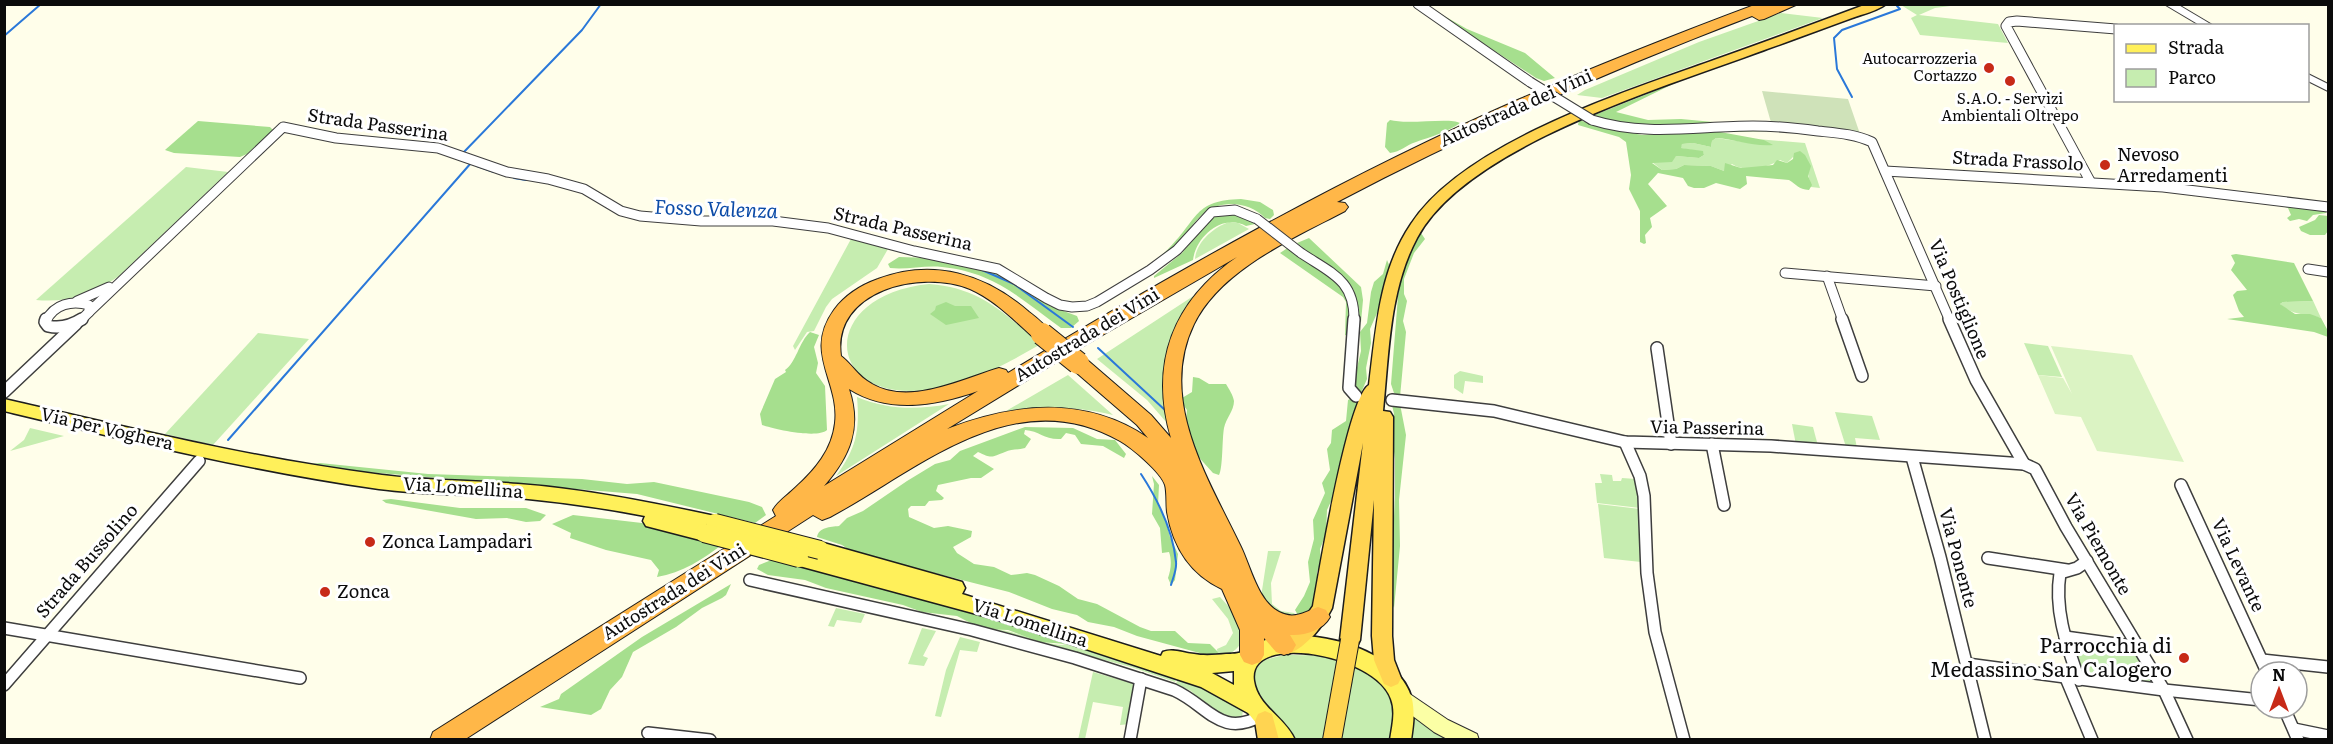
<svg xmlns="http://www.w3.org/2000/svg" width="2333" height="744" font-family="Literata,serif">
<rect width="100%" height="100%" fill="#fffeea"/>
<g fill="#c6edb0">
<path d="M 1901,5 L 1958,5 L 1935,8 L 1919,15 L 1998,24 L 2008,43 L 1920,35 L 1911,18 L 1917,15 Z"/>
<path d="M 1781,13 L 1823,18 L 1602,98 L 1577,95 L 1585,90 L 1699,42 Z"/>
<path d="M 1716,138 L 1766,145 L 1764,140 L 1757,139 L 1805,143 L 1820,188 L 1811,187 L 1808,174 L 1793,157 L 1787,163 L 1780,160 C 1769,167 1744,173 1732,164 L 1724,171 L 1711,166 L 1684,165 L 1676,169 L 1662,170 L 1652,162 L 1676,156 L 1699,158 L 1704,155 L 1703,152 L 1680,148 L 1682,144 L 1693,143 L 1711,147 L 1712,141 Z"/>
<path d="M 186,167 L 228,172 L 119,276 C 94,294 67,303 36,300 Z"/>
<path d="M 1229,222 L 1238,223 L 1249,229 L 1195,259 C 1196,242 1214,227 1229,222 Z"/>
<path d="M 851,239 L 888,249 L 877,268 L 832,299 L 826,307 L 814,331 L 807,332 L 795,350 L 793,346 Z"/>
<path d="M 929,284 C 981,288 1002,312 1041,344 C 1004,365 969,385 927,390 C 824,403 816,296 929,284 Z"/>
<path d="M 1201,291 C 1166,342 1158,360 1167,423 L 1147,400 L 1097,359 Z"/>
<path d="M 2309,292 L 2321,318 C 2306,314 2293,316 2280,304 L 2283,302 L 2313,301 Z"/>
<path d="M 258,333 L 309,339 L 213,445 L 165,434 Z"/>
<path d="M 2024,343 L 2048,346 L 2062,377 L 2038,375 Z"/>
<path d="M 1460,371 L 1483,376 L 1483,383 L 1465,381 L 1463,394 L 1454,388 L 1454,375 Z"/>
<path d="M 1068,375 L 1113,415 C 1077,406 1043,406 1006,411 Z"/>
<path d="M 857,397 C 888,410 917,410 949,404 L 836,476 C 856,449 860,431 857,397 Z"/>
<path d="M 1835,412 L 1872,416 L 1880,440 L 1855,438 L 1857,448 L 1846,447 Z"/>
<path d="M 1792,424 L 1813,427 L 1818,446 L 1796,445 Z"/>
<path d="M 30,428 L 64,436 L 10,451 L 24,440 Z"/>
<path d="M 1600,474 L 1612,475 L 1613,481 L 1621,481 L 1622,478 L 1636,479 L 1640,508 L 1597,503 L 1595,483 L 1602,483 Z"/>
<path d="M 1598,504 L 1640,509 L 1641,562 L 1604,558 Z"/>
<path d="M 1268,551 L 1281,551 L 1271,583 L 1272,604 L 1281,611 L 1294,613 L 1298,618 L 1284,619 L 1261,597 Z"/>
<path d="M 1220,597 L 1239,618 L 1243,640 C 1237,650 1230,656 1218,656 L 1217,649 L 1226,645 L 1233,633 L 1228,619 L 1212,599 Z"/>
<path d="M 836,608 L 865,614 L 861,623 L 837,620 L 834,627 L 828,626 Z"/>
<path d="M 987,615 L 1177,677 L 1175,682 L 1131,667 L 998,632 L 989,629 C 1016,629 1038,645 1065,645 Z"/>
<path d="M 922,628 L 936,631 L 923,656 L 928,658 L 924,666 L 908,664 Z"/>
<path d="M 960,637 L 980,642 L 977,652 L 960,650 L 941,717 L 935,716 L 946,670 Z"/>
<path d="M 2070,640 L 2134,649 L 2156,685 L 2082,676 Z"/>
<path d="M 1284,655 C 1308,655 1359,655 1376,674 C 1384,683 1390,696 1397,706 L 1391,739 L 1295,739 L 1254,694 L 1253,675 L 1256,669 L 1264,660 Z"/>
<path d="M 1093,672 L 1138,685 L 1130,724 L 1120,725 L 1123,707 L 1093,702 L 1085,739 L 1078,740 Z"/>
<path d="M 1178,678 C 1200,684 1227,692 1243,710 L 1242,717 L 1236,724 L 1200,701 L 1191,691 L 1176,684 Z"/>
<path d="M 1410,709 L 1455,740 L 1407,740 Z"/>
</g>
<g fill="#a6df8e">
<path d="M 1425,5 L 1467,29 L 1525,53 L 1555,78 L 1544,81 L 1536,78 Z"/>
<path d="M 1675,83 L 1616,112 L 1648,120 L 1681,119 L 1724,123 L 1642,129 L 1592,116 Z"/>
<path d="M 1390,120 C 1408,125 1450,117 1460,123 C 1448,132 1430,137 1416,142 C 1406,145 1401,152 1390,153 L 1385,147 L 1387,123 Z"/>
<path d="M 1579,120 L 1601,127 L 1642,135 L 1751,128 L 1773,129 L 1775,131 L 1720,132 L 1764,140 L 1773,145 C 1753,147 1735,139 1716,138 L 1712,141 L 1711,147 L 1693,143 L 1682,144 L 1681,148 L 1703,151 L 1704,155 L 1699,158 L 1676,156 L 1672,162 L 1652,163 L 1662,170 L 1676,169 L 1684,165 L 1711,166 L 1724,171 L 1725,163 L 1741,168 L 1773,165 L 1777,160 L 1787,163 L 1793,159 L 1794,153 L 1800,151 L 1805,155 L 1811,166 L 1808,176 L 1812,185 L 1809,190 C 1798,189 1797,185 1789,180 L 1746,176 L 1747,184 L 1740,189 L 1716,183 L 1704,188 L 1694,188 L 1688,186 L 1683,178 L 1658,173 L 1648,184 L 1667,206 L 1650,218 L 1652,227 L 1645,235 L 1646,243 L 1644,244 L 1640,242 L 1640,211 L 1629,189 L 1631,175 L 1626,142 L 1619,137 L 1578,125 Z"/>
<path d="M 198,121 L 270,127 L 273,130 L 247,154 L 240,157 L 174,153 L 165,150 Z"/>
<path d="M 1241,199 L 1260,202 L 1273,210 L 1274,215 L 1270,219 L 1265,218 C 1249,201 1219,199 1202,215 C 1190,225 1183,241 1172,251 C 1162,260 1148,267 1137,274 C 1148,265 1160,258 1170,247 C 1198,219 1194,200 1241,199 Z"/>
<path d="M 2279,205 L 2326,211 L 2326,213 L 2313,215 L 2307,221 L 2299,219 L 2290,221 L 2287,218 L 2291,215 L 2288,208 Z"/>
<path d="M 1229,211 L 1247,217 L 1255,224 L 1246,226 C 1223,213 1196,236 1193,260 L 1154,278 L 1154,276 L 1182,253 L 1212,216 Z"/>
<path d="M 2319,215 L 2328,216 L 2328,231 L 2325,235 L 2310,235 L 2301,231 L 2299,227 L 2315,220 Z"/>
<path d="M 1421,233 L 1425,239 L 1414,253 L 1404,279 L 1404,294 L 1407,301 L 1403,321 L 1406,332 L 1400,397 L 1394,393 L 1391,384 L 1399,284 L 1408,256 Z"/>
<path d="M 1309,238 L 1361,287 L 1363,300 L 1361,322 L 1358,321 L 1359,309 L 1353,289 L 1297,243 Z"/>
<path d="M 1289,247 L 1344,288 L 1352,313 L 1348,336 L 1345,335 L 1346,302 L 1343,297 L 1280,253 Z"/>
<path d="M 2236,254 L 2294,263 L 2313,301 L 2283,302 L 2280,304 L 2295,314 L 2310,314 L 2321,318 L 2328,331 L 2328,337 L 2314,332 L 2227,319 L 2244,317 L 2239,311 L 2233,295 L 2237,291 L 2247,290 L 2231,270 L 2235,263 L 2231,255 Z"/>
<path d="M 899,257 L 932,258 L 996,272 L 1050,306 L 1077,316 L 1079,321 L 1071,328 L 1061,328 C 1021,299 994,272 942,267 C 925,265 907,270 890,268 L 888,264 Z"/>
<path d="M 1387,260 L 1390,267 L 1382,291 L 1381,304 L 1370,329 L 1371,343 L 1366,368 L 1367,379 L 1361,393 L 1357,392 L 1354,380 L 1361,351 L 1360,332 L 1367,323 L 1371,292 L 1374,282 L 1383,274 Z"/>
<path d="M 946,302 L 955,306 L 971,306 L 979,318 L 946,325 L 930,314 L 935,310 L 936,306 Z"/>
<path d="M 810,332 L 819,335 L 814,347 L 818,363 L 816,373 L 825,386 L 827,430 C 817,439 774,429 762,425 L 760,414 L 775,379 L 786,372 L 785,370 C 796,363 799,342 810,332 Z"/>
<path d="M 1193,377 L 1199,378 L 1209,384 L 1226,384 C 1229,389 1233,395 1234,401 C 1234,411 1226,418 1224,428 C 1222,439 1223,468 1219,475 L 1213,473 L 1195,453 L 1186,421 L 1187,410 L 1181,402 L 1182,398 L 1192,392 Z"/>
<path d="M 1352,398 L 1361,401 L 1356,409 L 1333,497 L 1327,510 L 1326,534 L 1320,549 L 1321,562 L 1317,572 L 1317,596 L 1310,611 L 1299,617 L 1295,610 L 1304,596 L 1310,582 L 1308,562 L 1314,539 L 1313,520 L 1325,493 L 1322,483 L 1330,470 L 1327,449 L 1331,443 L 1332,430 L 1346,421 L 1348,400 Z"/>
<path d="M 1400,404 L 1406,435 L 1399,500 L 1400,546 L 1394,608 L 1390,598 L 1395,497 L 1395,459 L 1391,429 L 1394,414 L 1392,405 Z"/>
<path d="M 1025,427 L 1073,428 L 1097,439 L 1115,440 L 1126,454 L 1124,458 L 1103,446 L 1081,444 L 1075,435 L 1066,433 L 1061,439 C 1044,440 1040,431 1025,430 L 1024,434 L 1031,439 L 1025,448 C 1018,450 1011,449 1005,452 C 992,457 992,459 978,452 L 973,456 L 994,469 L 981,478 L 971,478 L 938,485 L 936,491 L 944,498 L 942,500 L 929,501 L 925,506 L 911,506 L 908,509 L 909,517 L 934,528 L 948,526 L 972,531 L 971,537 L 953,547 L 957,553 L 974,564 L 994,567 L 1011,575 L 1027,573 L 1035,575 L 1059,586 L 1078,599 L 1097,604 L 1140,627 L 1151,631 L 1175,631 L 1188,643 L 1210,644 L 1218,652 L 1217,656 L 1207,655 L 1137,636 L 1114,627 L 1088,622 L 1077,615 L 1052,609 L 1009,592 L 852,552 L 842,545 L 817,537 C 819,527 830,527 839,526 L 847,518 L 863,511 L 907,481 L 935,464 L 950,460 L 960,451 Z"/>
<path d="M 320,463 L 428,474 L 582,479 L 627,484 L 654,482 L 749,502 L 762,507 L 766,515 L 755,523 L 637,494 L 366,472 L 310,464 Z"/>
<path d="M 1152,476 L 1159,485 L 1158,505 L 1165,518 L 1170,537 L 1178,554 L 1175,580 L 1171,585 L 1168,578 C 1171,570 1172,560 1169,552 L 1162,553 L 1160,528 L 1152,514 L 1154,484 Z"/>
<path d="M 391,499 L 460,508 L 526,508 L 546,515 L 540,521 L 526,522 L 507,518 L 476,519 L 386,503 L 382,500 Z"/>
<path d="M 573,515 L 642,523 L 723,544 C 703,559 682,573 657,577 L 659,570 L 651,560 L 606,550 L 570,538 L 571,533 L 552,524 Z"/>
<path d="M 774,559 L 987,615 L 1066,644 L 1040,642 L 1008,630 L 982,629 L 957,616 L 922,612 L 903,605 L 826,588 L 805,580 L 768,575 L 757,569 L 759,565 Z"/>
<path d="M 731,584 L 726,595 L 722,598 L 702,608 L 676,627 L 633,652 L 622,677 L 610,690 L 601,709 L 591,715 L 540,707 L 559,699 L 561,694 L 642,637 Z"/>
</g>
<path fill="#cfe2b9" d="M 1762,91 L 1848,99 L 1860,134 L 1772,126 Z"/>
<path fill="#dbf3c3" d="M 2051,346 L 2132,355 L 2184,462 L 2097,451 L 2081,417 L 2055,414 L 2038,375 L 2063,378 L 2072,394 Z"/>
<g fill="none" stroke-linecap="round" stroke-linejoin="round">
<g stroke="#2a78d9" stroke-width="2">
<path d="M 4,36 L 41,4"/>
<path d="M 1852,97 L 1837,69 L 1834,38 L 1842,30 L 1900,9 L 1897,6"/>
<path d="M 462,154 L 582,30 L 601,4"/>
<path d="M 477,166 L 494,172"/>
<path d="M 514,178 L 526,180"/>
<path d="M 982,270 L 1014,284 L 1073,327"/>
<path d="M 1098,348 L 1166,411"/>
<path d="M 228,440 L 471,163"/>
<path d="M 1141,474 C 1158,500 1173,530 1176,562 C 1177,569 1173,578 1171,585"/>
</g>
<g stroke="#3e3e3e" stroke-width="11">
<g id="minor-far1">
<path d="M 1418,4 L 1530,82"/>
<path d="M 1592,120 C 1646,137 1698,126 1753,126 C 1775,126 1796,128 1818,131 C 1837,133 1855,134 1872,142 L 1950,321"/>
<path d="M 1885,171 L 2163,187 L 2328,207"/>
<path d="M 2090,181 L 2006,26 L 2009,22 L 2017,21 L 2116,29"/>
<path d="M 1301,253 C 1331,273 1355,280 1354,321"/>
<path d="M 2308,269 L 2328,272"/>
<path d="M 1785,273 L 1936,286"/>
<path d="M 1827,276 L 1843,321"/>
<path d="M 77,301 L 109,287"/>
<path d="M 89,312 L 283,127 L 336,138 L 438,148 L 507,172 L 548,179 L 584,189 L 621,211 L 640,216 L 701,221 L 773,221 L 828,228 L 914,251 L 998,269 L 1046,298 L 1060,305 L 1072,307 L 1087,306 L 1097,302 L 1150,270 L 1177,250 L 1212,212 L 1235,210 L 1257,219"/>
<path d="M 46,321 C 54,304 72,300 89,305 L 89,312 L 80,321"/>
</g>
</g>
<g stroke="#3e3e3e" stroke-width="14">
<g id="minor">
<path d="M 46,319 L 45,322 L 48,326 C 61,329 71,326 82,319"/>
<path d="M 1354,319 L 1349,388 L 1356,396"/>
<path d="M 1842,319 L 1862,376"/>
<path d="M 1949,319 L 1976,380 L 2024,464"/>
<path d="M 1657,348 L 1671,444"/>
<path d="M 4,392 L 76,324"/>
<path d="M 1392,400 L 1494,411 L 1625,442 L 1771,446 L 2024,464 L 2035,469 L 2066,527 L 2164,690 L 2187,740"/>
<path d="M 1625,442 L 1640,476 L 1644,496 L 1647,573 L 1655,632 L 1684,740"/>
<path d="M 1712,444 L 1724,505"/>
<path d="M 1912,457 L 1940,557 L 1985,740"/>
<path d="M 2181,485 L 2267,672"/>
<path d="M 1988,558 L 2067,570"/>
<path d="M 750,580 L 972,630 L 1075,658 L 1174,690 C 1209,706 1220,738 1261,716"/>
<path d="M 4,628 L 300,678"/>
<path d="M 2065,637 L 2138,647"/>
<path d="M 2262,660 L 2328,667"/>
<path d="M 1967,664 L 2164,690 L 2261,700"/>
<path d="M 2066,678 L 2092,740"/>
<path d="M 2079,680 C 2067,645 2054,611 2060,573 L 2077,568 L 2087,561"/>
<path d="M 4,685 L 199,461"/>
<path d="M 2284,708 L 2298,740"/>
<path d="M 2294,729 L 2328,736"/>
<path d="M 648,733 L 710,740"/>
<path d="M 1130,740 L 1141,679"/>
</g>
</g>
<g stroke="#3e3e3e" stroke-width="2">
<g id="tertiary">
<path d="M 2164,4 L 2177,4 L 2214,26 L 2201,26 Z"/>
<path d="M 2308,74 L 2328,84 L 2328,91 L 2308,81 Z"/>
</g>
</g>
<g stroke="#2d2d2d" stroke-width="2">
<path id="secondary" d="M 1401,688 L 1448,720 L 1477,734 L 1479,740 L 1449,740 L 1434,732 L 1394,702 L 1392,696 L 1394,690 Z"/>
</g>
<g stroke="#1c1c1c" stroke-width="3">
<g id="primary">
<path d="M 4,399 C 130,428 255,459 382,475 C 427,481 473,480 518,484 C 584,489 650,502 715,516 L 721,518 L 724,523 L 721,528 L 712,530 L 713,533 L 711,538 L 704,541 L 646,526 L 643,521 L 645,516 C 604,508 561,502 519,498 C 472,494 425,495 379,489 C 252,471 129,441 4,411 Z"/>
<path d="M 820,542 L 955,580 L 962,582 L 965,588 L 962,594 L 1161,656 L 1163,652 C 1173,648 1183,653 1194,654 C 1204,656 1215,655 1226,654 C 1231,654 1239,654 1244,651 C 1255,646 1263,639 1277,637 C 1321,630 1399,650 1412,699 C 1415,713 1413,726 1411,740 L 1390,740 C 1392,726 1396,712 1391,699 C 1376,654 1246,631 1254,681 C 1258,707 1285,717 1295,740 L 1270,740 L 1248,713 L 1201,687 L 995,619 L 792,564 L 790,558 L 792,552 L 799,550 L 813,554 L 811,550 L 813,545 ZM 1234,671 L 1234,685 L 1212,673 Z"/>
</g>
</g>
<g stroke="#1c1c1c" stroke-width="3">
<g id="trunk">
<path d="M 1867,4 L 1886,4 C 1877,11 1863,14 1852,18 C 1824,28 1796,39 1767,49 C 1671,85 1466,145 1417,238 C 1389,290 1389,354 1383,411 L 1390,412 L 1393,417 L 1392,636 L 1394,660 L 1401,678 L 1398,684 L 1391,687 L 1384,684 L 1374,660 L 1372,636 L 1374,500 L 1360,640 L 1357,646 L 1350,649 L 1343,646 L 1340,640 L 1363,443 L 1332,608 C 1323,626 1307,647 1288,654 L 1281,651 L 1278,645 L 1281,639 L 1304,619 L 1313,606 C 1319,573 1348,396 1369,385 C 1376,330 1379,271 1411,224 C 1464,143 1624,92 1714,60 C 1765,42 1816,23 1867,4 Z"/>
<path d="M 1265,711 L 1272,714 L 1279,740 L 1258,740 L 1255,721 L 1258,714 Z"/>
</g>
</g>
<g stroke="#1c1c1c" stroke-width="2">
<path id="motorway" d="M 1757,4 L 1798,4 L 1764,19 L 1759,20 L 1752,16 C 1610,70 1472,131 1337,202 L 1345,203 L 1348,207 L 1345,211 C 1294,238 1221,269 1194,324 C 1157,400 1209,480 1241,547 C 1251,568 1258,601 1279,612 C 1294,620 1305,612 1318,607 L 1326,610 L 1330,617 C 1323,630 1305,636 1290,635 L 1296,645 L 1292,652 L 1284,655 L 1276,652 L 1264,638 L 1264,655 L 1260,662 L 1252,665 L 1244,662 L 1240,655 L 1240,630 L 1222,589 C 1190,574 1173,547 1167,512 C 1166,504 1167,492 1165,485 C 1161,472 1132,448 1120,441 C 1014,380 918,470 830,517 L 822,520 L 813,515 L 464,740 L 430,740 L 433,732 L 776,516 L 773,510 C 778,501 788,495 795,488 C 815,470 832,450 835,423 C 840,381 803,353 834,310 C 845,295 861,285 878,279 C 933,258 986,274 1029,312 C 1037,318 1046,325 1051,334 L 1049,339 L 1042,341 L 1035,339 C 1015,321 995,300 970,289 C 921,269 832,290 841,356 C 852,364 857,376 872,384 C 910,406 962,379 999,368 L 1006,370 L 1008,373 C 1173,273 1343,177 1520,99 C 1598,65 1677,34 1757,4 ZM 1237,257 C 1173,301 1149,363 1171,438 L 1151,415 L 1085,358 L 1078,356 L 1071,358 L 1068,363 L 1071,368 L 1137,425 L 1148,438 C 1085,395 1014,403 947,429 L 1063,358 ZM 849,389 C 889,414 935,406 978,391 L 824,486 C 850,456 862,428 849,389 Z"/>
</g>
<use href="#minor-far1" stroke="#fff" stroke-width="9"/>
<use href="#minor" stroke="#fff" stroke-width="11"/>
<use href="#tertiary" fill="#fff" fill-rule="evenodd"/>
<use href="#secondary" fill="#fbffa5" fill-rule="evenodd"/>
<use href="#primary" fill="#fff05a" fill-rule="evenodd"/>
<use href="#trunk" fill="#ffd451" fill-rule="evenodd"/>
<use href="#motorway" fill="#ffb748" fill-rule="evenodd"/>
<g stroke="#3e3e3e" stroke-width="11" stroke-linecap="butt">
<g id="minor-bridge">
<path d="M 1530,82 L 1592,120"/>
<path d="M 1257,219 L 1301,253"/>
</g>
</g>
<g stroke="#1c1c1c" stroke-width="20" stroke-linecap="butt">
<g id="primary-bridge">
<path d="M 715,523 L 820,550"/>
<path d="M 704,533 L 799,558"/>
</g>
</g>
<g stroke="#1c1c1c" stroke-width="20" stroke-linecap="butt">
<path id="trunk-bridge" d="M 1332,740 L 1350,640"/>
</g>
<g stroke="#1c1c1c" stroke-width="24" stroke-linecap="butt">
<path id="motorway-bridge" d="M 1042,334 L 1078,363"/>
</g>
<use href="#minor-bridge" stroke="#fff" stroke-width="9"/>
<use href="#primary-bridge" stroke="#fff05a" stroke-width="18"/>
<use href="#trunk-bridge" stroke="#ffd451" stroke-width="18"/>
<use href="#motorway-bridge" stroke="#ffb748" stroke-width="22"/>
</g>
<g fill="#c72a18" stroke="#fff" stroke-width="2">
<circle cx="1989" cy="68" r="6"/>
<circle cx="2010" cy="81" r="6"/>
<circle cx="2105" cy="165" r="6"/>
<circle cx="370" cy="542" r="6"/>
<circle cx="325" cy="592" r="6"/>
<circle cx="2184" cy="658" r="6"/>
</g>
<g text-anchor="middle" stroke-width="6" stroke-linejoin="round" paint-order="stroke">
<g font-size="15" fill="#0b0b0b" stroke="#fff" text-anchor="end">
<text x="1977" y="64">Autocarrozzeria<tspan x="1977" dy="17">Cortazzo</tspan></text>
<text x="2010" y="104" text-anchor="middle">S.A.O. - Servizi<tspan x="2010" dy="17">Ambientali Oltrepo</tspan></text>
</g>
<g font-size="18" fill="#0b0b0b" stroke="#fff">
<text transform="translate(1516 108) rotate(-24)" y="6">Autostrada dei Vini</text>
<text transform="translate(378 125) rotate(8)" y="6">Strada Passerina</text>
<text transform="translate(2018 161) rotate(3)" y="6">Strada Frassolo</text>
<text transform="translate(903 229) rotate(13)" y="6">Strada Passerina</text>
<text transform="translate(1959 299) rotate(67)" y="6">Via Postiglione</text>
<text transform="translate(1087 335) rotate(-31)" y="6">Autostrada dei Vini</text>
<text transform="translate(1707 428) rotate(1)" y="6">Via Passerina</text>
<text transform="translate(107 429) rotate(13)" y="6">Via per Voghera</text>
<text transform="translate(463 488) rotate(4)" y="6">Via Lomellina</text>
<text transform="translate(2098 544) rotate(60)" y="6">Via Piemonte</text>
<text transform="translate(1958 558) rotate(75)" y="6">Via Ponente</text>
<text transform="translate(87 561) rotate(-49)" y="6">Strada Bussolino</text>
<text transform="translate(2238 565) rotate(65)" y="6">Via Levante</text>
<text transform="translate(674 592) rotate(-32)" y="6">Autostrada dei Vini</text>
<text transform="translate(1030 623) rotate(18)" y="6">Via Lomellina</text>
</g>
<g font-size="18" fill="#0b0b0b" stroke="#fff" text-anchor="start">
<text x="2117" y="161">Nevoso<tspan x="2117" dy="21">Arredamenti</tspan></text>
<text x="382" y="548">Zonca Lampadari</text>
<text x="337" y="598">Zonca</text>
</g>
<g font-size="20" font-style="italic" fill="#0b4ba7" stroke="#fff">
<text transform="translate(716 209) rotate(2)" y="7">Fosso Valenza</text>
</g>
<g font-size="21" fill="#0b0b0b" stroke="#fff" text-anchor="end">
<text x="2172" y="653">Parrocchia di<tspan x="2172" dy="24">Medassino San Calogero</tspan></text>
</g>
</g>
<rect width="2333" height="744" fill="none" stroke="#0b0b0b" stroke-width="12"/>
<rect x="2114" y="24" width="195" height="78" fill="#ffffff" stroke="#9d9d9d" stroke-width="1.5"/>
<rect x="2126" y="44" width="30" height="9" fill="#fff05a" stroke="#9d9d9d" stroke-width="1.5"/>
<text x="2168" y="54" font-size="18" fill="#0b0b0b">Strada</text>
<rect x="2126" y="69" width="30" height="18" fill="#c6edb0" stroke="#9d9d9d" stroke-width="1.5"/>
<text x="2168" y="84" font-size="18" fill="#0b0b0b">Parco</text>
<g transform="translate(2279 690)"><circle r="28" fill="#ffffff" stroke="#9d9d9d" stroke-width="1.5"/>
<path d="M0-4.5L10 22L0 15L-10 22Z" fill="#c72a18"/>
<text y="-9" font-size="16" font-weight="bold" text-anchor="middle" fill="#0b0b0b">N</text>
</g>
</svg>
